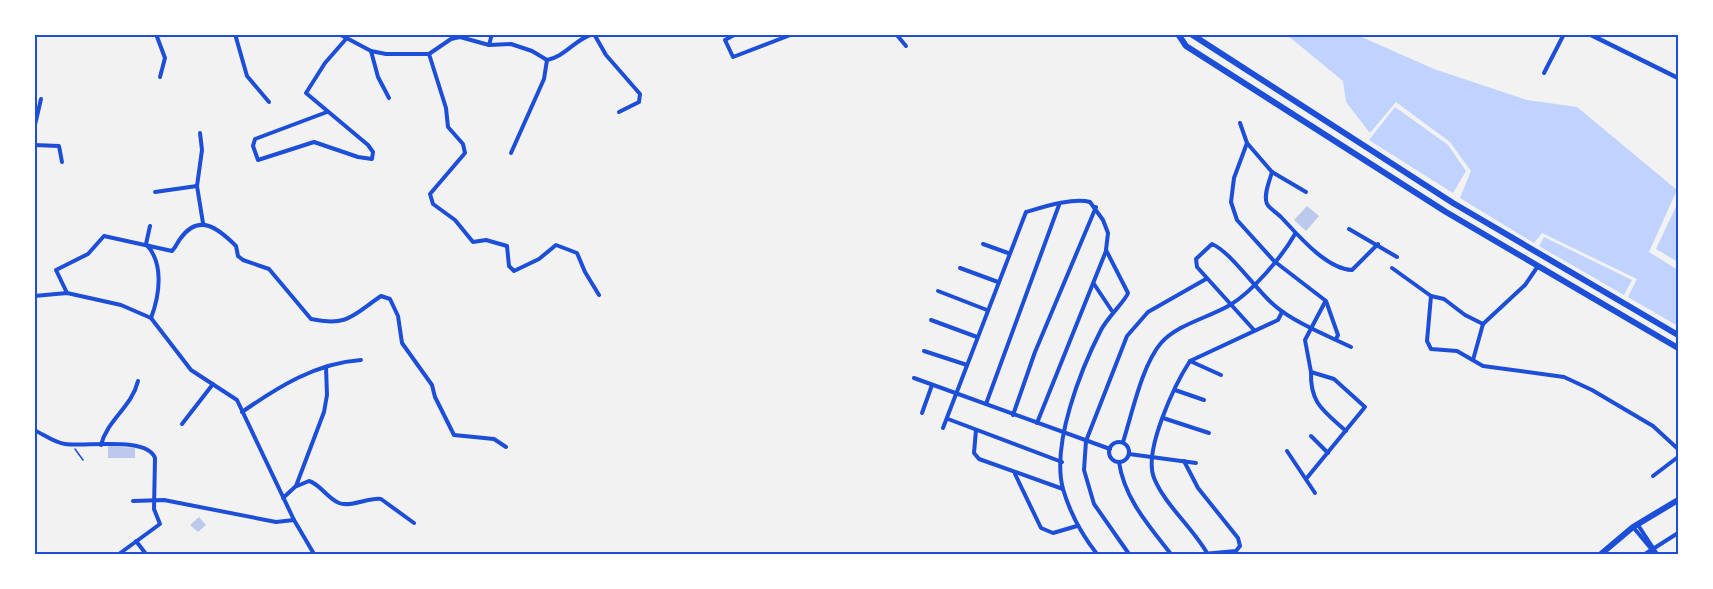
<svg xmlns="http://www.w3.org/2000/svg" width="1713" height="589" font-family="'Work Sans',sans-serif">
<rect width="100%" height="100%" fill="#f2f2f2"/>
<g fill="#bfd3fe">
<path d="M 1287,35 L 1357,35 L 1434,69 L 1527,100 L 1577,107 L 1677,190 L 1649,252 L 1678,270 L 1678,326 L 1628,297 L 1637,279 L 1542,233 L 1534,243 L 1460,198 L 1471,171 L 1450,142 L 1396,102 L 1370,133 L 1346,102 L 1343,81 Z"/>
<path d="M 1395,107 L 1448,145 L 1466,171 L 1453,193 L 1369,140 Z"/>
<path d="M 1678,202 L 1678,262 L 1656,249 Z"/>
<path d="M 1544,237 L 1632,280 L 1624,295 L 1539,246 Z"/>
</g>
<g fill="#bdc9ec">
<path d="M 1307,206 L 1319,216 L 1306,231 L 1294,220 Z"/>
<path d="M 108,446 L 135,448 L 135,458 L 108,458 Z"/>
<path d="M 199,517 L 206,525 L 198,532 L 190,525 Z"/>
</g>
<g fill="none" stroke-linecap="round" stroke-linejoin="round">
<path stroke="#1d4ed8" stroke-width="1.5" d="M 75,449 L 83,460"/>
<g stroke="#1d4ed8" stroke-width="4">
<path d="M 156,34 L 165,58 L 160,77"/>
<path d="M 235,34 L 247,76 L 269,102"/>
<path d="M 339,34 L 371,51 L 386,54 L 429,54 L 451,39 L 460,37 L 489,45 L 511,44 L 532,51 L 547,60 C 565,57 575,39 593,34"/>
<path d="M 594,34 L 606,55 L 640,94 L 639,102 L 619,112"/>
<path d="M 736,34 L 725,40 L 733,57 L 793,34"/>
<path d="M 896,34 L 906,46"/>
<path d="M 489,45 L 492,34"/>
<path d="M 371,51 L 378,77 L 389,98"/>
<path d="M 429,54 L 446,108 L 448,127 L 463,144 L 465,153 L 430,194 L 433,204 L 455,220 L 473,242 L 486,240 L 507,246 L 509,266 L 514,271 L 539,259 L 556,245 L 577,253 L 585,272 L 599,295"/>
<path d="M 1544,73 L 1564,34"/>
<path d="M 327,112 L 255,139 L 253,146 L 258,160 L 314,142 L 358,157 L 372,159 L 373,152 L 368,145 L 306,93 L 325,63 L 346,39"/>
<path d="M 1240,123 L 1247,143 L 1234,178 L 1231,202 L 1237,220 L 1274,261 L 1326,301 L 1338,335 L 1336,339"/>
<path d="M 34,129 L 41,99"/>
<path d="M 200,133 L 202,150 L 197,186 L 203,223"/>
<path d="M 1247,143 L 1272,172 L 1306,192"/>
<path d="M 34,145 L 59,146 L 62,162"/>
<path d="M 511,153 L 544,79 L 547,60"/>
<path d="M 1272,172 C 1270,180 1263,195 1267,204 C 1270,209 1276,212 1281,217 C 1297,234 1326,269 1352,270 L 1378,244"/>
<path d="M 155,192 L 197,186"/>
<path d="M 150,226 L 146,244 C 164,263 160,294 151,318"/>
<path d="M 1349,229 L 1397,257"/>
<path d="M 983,244 L 1008,253"/>
<path d="M 960,268 L 998,282"/>
<path d="M 1392,268 L 1431,296 L 1444,299 L 1465,315 L 1483,324"/>
<path d="M 1094,284 L 1112,311"/>
<path d="M 938,291 L 987,310"/>
<path d="M 67,293 L 56,270 L 88,254 L 104,236 L 172,251 C 176,247 177,243 180,239 C 199,212 219,229 236,246 L 238,256 L 243,260 L 269,269 L 311,319 C 348,327 353,315 381,296 L 390,299 L 398,316 L 402,343 L 432,385 L 435,397 L 454,435 L 494,439 L 506,447"/>
<path d="M 34,296 L 67,293 L 121,305 L 151,318 L 191,370 L 237,400 L 294,520 L 314,554"/>
<path d="M 1431,296 L 1427,341 L 1431,349 L 1457,351 L 1483,366 L 1564,377 L 1592,390 L 1653,426 L 1678,449"/>
<path d="M 931,320 L 977,337"/>
<path d="M 1254,330 L 1197,267 L 1196,259 L 1212,244 C 1231,252 1256,290 1274,305 C 1293,322 1328,336 1351,347"/>
<path d="M 924,351 L 967,365"/>
<path d="M 1473,360 L 1483,324 L 1525,285 L 1538,266"/>
<path d="M 1190,361 L 1221,375"/>
<path d="M 1311,372 C 1310,404 1324,411 1346,431"/>
<path d="M 914,378 L 1110,449"/>
<path d="M 1175,390 L 1204,400"/>
<path d="M 986,404 L 1059,205"/>
<path d="M 242,412 C 278,387 316,363 361,360"/>
<path d="M 922,413 L 932,385"/>
<path d="M 1013,415 L 1035,352 L 1096,207"/>
<path d="M 1163,418 L 1209,433"/>
<path d="M 948,419 L 1062,462"/>
<path d="M 1037,423 L 1106,251"/>
<path d="M 182,424 L 213,384"/>
<path d="M 943,428 L 1026,212 C 1043,207 1074,197 1090,202 L 1103,220 L 1108,233 L 1106,250 L 1128,293 C 1126,300 1107,318 1101,330 C 1081,369 1051,444 1063,489 C 1070,513 1082,535 1097,554"/>
<path d="M 34,430 C 43,434 55,443 65,444 C 86,447 147,436 155,458 L 154,509 L 160,524 L 119,554"/>
<path d="M 976,430 L 974,453 L 979,459 L 1063,489"/>
<path d="M 1311,436 L 1328,453"/>
<path d="M 1123,442 C 1132,414 1142,365 1161,343 C 1178,324 1208,318 1230,305 C 1252,292 1282,257 1295,234"/>
<circle cx="1119" cy="452" r="10"/>
<path d="M 101,445 C 107,420 132,407 138,381"/>
<path d="M 1287,451 L 1315,493"/>
<path d="M 1129,454 L 1196,463"/>
<path d="M 1184,461 L 1198,488 L 1238,538 L 1240,546 L 1236,551 L 1203,554"/>
<path d="M 1119,462 C 1124,498 1149,526 1171,554"/>
<path d="M 1015,474 L 1041,528 L 1053,533 L 1077,526"/>
<path d="M 1653,476 L 1678,457"/>
<path d="M 1306,479 L 1365,407 L 1334,379 L 1311,372 L 1305,340 L 1325,302"/>
<path d="M 297,486 L 309,481 C 320,484 327,498 339,503 C 350,508 369,497 381,499 L 414,523"/>
<path d="M 283,498 L 296,486 L 324,412 L 327,395 L 326,367"/>
<path d="M 133,501 L 164,500 L 276,522 L 294,520"/>
<path d="M 1638,525 L 1657,554"/>
<path d="M 1633,527 L 1653,551"/>
<path d="M 136,541 L 146,554"/>
<path d="M 1207,553 C 1192,527 1165,505 1154,478 C 1143,451 1175,384 1190,361 L 1278,320 L 1282,312"/>
<path d="M 1129,554 L 1094,504 L 1084,470 L 1086,441 L 1127,336 L 1148,312 L 1206,279"/>
<path d="M 1645,554 L 1678,533"/>
</g>
<path stroke="#1d4ed8" stroke-width="4.5" d="M 1589,34 L 1678,78"/>
<g stroke="#1d4ed8" stroke-width="6">
<path d="M 1178,34 L 1186,46 L 1446,212 L 1678,348"/>
<path d="M 1191,34 L 1453,203 L 1678,335"/>
<path d="M 1601,554 L 1633,527 L 1678,500"/>
</g>
</g>
<rect width="1713" height="589" fill="none" stroke="#ffffff" stroke-width="72"/>
<rect x="36" y="36" width="1641" height="517" fill="none" stroke="#1d4ed8" stroke-width="2"/>
</svg>
